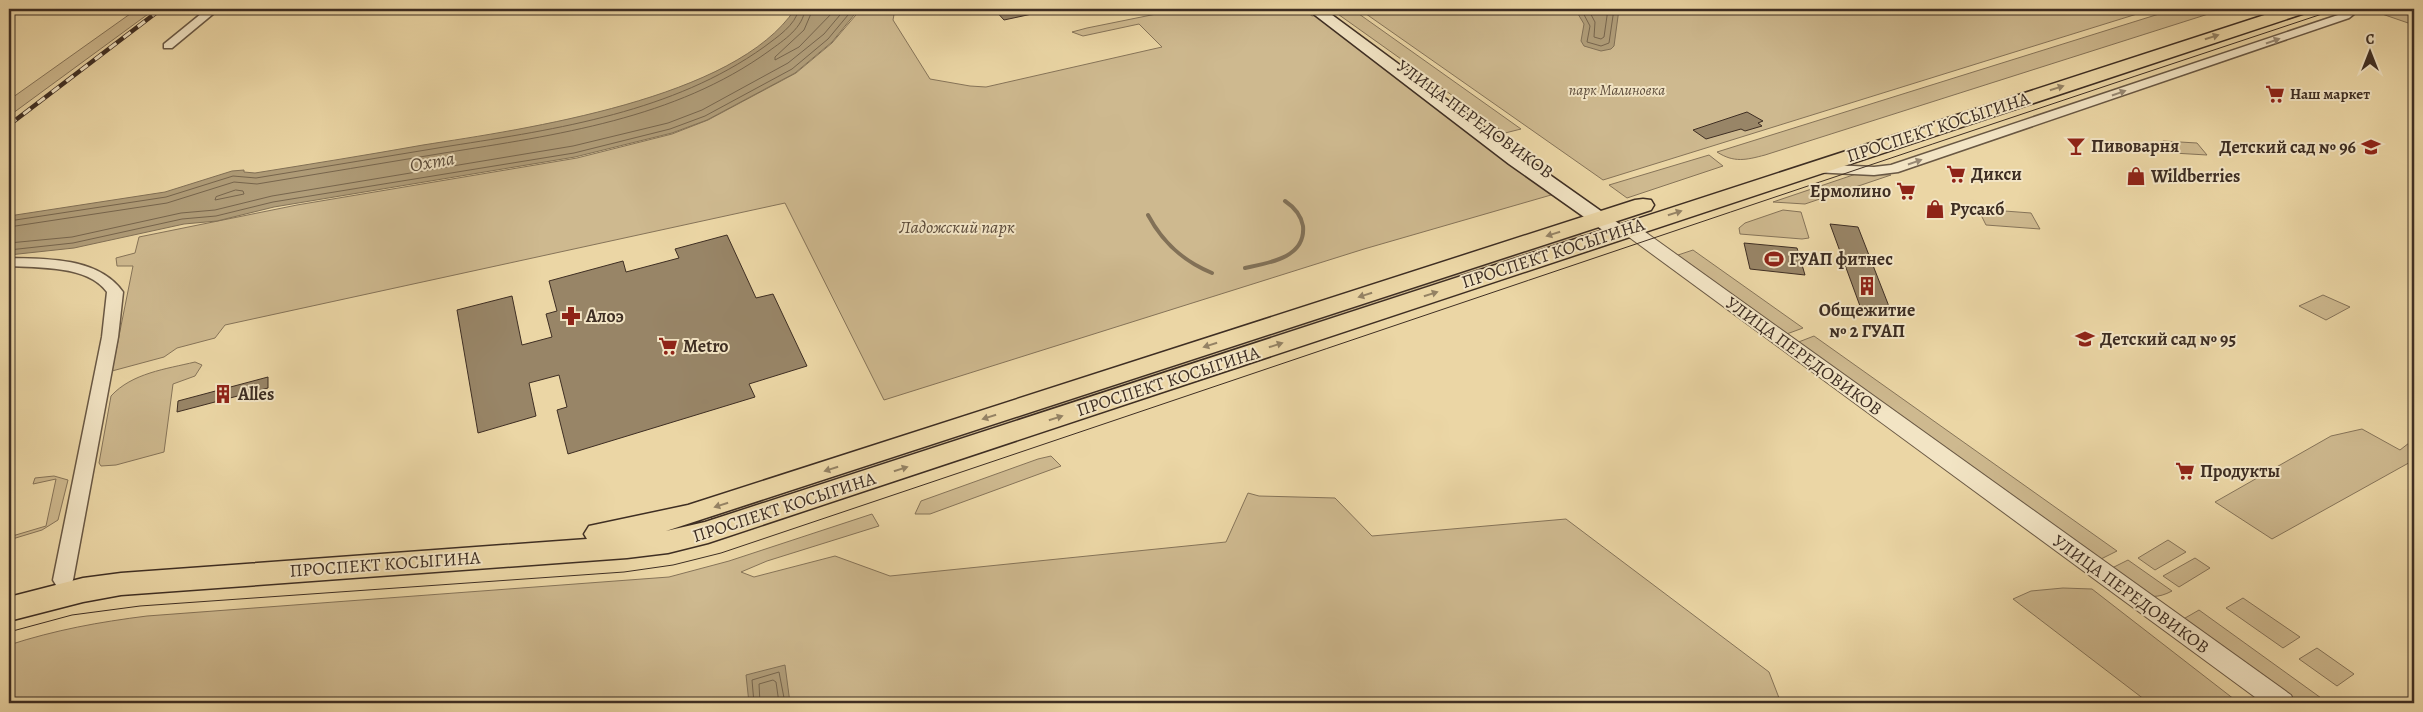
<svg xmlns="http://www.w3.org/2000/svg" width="2423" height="712" font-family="Alegreya,serif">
<rect width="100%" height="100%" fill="#ebd6a5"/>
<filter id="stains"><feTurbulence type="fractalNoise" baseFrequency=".004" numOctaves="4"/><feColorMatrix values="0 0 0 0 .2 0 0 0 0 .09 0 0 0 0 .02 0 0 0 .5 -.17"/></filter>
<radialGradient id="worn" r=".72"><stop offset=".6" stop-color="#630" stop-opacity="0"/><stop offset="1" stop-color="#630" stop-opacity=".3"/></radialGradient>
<g fill="#ceb98f" stroke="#867459">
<path d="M 137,9 L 155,9 L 9,116 L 9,100 Z"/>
<path d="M 861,9 L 895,9 L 893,20 L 930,79 L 970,86 L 986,87 L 1162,47 L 1139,24 L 1083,36 L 1072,32 L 1087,28 L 1181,9 L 1303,9 L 1312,16 L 1317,15 L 1558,193 L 1364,249 L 884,400 L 785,203 L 225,325 L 215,338 L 177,348 L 164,357 L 112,371 L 133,266 L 117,266 L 116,258 L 135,253 L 139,237 L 297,205 L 577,158 L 672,134 L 708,120 L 796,73 L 832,43 Z"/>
<path d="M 1352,9 L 1521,129 L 1505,133 L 1335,12 Z"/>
<path d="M 1359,9 L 2153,9 L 1603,180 Z"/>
<path d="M 2175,9 L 2224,9 L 1765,155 C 1746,160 1734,163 1717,152 Z"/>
<path d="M 2396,9 L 2406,9 L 2414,13 L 2414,25 L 2382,14 Z"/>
<path d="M 2163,141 L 2197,143 L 2207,155 L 2173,153 Z"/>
<path d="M 1709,155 L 1723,166 L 1627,198 L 1609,185 Z"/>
<path d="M 1856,174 L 1891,175 L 1805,204 L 1773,202 Z"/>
<path d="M 1978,209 L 2031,213 L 2040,229 L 1986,225 Z"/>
<path d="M 1783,210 L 1801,212 L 1809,238 L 1802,239 L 1740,234 L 1739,228 L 1745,223 Z"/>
<path d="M 1578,233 L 1582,236 L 713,523 L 711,517 Z"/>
<path d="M 1693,250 L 1803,328 L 1784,335 L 1675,256 Z"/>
<path d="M 2323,295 L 2350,307 L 2326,320 L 2299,306 Z"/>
<path d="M 1814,336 L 2117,551 L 2097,561 L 1796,343 Z"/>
<path d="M 195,362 L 202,365 L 195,376 L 173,384 L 164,452 L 116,465 L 101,466 L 99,463 L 111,396 C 132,373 166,369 195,362 Z"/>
<path d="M 2362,429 L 2400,450 L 2409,443 L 2414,446 L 2414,460 L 2272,539 L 2215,502 L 2331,436 Z"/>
<path d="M 1051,456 L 1061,466 L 930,514 L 915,514 L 921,501 L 1038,459 Z"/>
<path d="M 54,476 L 68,480 L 58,520 L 42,530 L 9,540 L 9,537 L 46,526 L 56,479 L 33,484 L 35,478 Z"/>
<path d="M 1248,493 L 1259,496 L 1335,498 L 1372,536 L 1566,519 L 1769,672 L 1781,703 L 9,703 L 9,645 C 55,630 99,622 147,616 L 669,577 L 729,561 L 872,514 L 879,526 L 767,561 L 741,572 L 754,577 L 835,556 L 890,576 L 1226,542 Z"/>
<path d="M 2168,540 L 2186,552 L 2155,570 L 2138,558 Z"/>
<path d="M 2195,558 L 2210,568 L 2179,587 L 2163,576 Z"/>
<path d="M 2128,560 L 2172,591 C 2144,606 2132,587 2108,570 Z"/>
<path d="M 2063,588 L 2092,589 L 2239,703 L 2149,703 L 2013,599 L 2031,591 Z"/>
<path d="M 2243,598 L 2300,637 L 2283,648 L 2226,608 Z"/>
<path d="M 2199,610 L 2328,703 L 2295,703 L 2180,621 Z"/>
<path d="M 2317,648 L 2354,674 L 2337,686 L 2299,659 Z"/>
</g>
<g fill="#b09d79" stroke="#827157">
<path d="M 795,9 L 859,9 L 832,42 L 795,73 L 707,120 L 672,133 L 575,157 L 274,207 L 217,221 L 184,224 L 74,248 L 9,255 L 9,216 L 165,192 L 232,171 L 244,170 L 244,172 L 255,173 C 311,164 367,155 423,145 C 525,129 736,99 795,9 Z"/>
<path d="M 1575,9 L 1619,9 L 1614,46 L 1611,49 L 1601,51 L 1584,46 L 1581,41 L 1584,24 Z"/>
<path d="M 785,665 L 790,703 L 749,703 L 746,675 Z"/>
</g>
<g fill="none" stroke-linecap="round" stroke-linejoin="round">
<g stroke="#77664e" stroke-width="1">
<path d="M 813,9 L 804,30 L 775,57 L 775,60 L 799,47 L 836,9"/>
<path d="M 1581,9 L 1590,26 L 1587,42 L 1601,46 L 1609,43 L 1614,9"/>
<path d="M 1588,9 L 1595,22 L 1594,37 L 1601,39 L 1604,37 L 1608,9"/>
<path d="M 236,190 L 243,191 L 244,194 L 215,200 L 216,197 Z"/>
<path d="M 9,221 L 166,197 L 233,176 L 256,178 C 321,167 385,157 450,146 C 558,129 673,112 764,47 C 777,37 795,26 799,9"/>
<path d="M 9,227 L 167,203 L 234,182 L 257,184 C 319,174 382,163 444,153 C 556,135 675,119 769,51 C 784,40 803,28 805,9"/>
<path d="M 9,243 L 72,237 L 181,213 L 215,210 L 272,196 L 573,146 L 668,123 L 702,110 L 788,63 L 824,34 L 845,9"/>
<path d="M 9,250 L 73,243 L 182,219 L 216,216 L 273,202 L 574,153 L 670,129 L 705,116 L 792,69 L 828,39 L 853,9"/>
<path d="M 754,703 L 752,680 L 779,672 L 785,703"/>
<path d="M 760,703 L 759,684 L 773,680 L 776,682 L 779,703"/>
</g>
<g stroke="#827157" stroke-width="4">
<path d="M 1148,215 C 1163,243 1183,261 1212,273"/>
<path d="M 1245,268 C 1268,263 1306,258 1303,226 C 1301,215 1294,207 1285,201"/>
</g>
</g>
<g fill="#988567" stroke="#3e2e23">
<path d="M 994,9 L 1032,9 L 1032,14 L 1004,20 Z"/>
<path d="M 1747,112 L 1763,121 L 1758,123 L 1762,126 L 1745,131 L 1741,129 L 1706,139 L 1693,130 Z"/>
<path d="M 1830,224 L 1858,227 L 1890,309 L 1860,306 Z"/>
<path d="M 727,235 L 756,298 L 773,294 L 807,366 L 749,384 L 755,397 L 568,454 L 557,410 L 567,407 L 559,375 L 529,383 L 536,416 L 478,433 L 457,310 L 512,296 L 522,345 L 552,337 L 546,314 L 557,311 L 549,281 L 623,261 L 626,272 L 679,258 L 675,249 Z"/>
<path d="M 1744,243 L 1797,248 L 1805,275 L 1750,269 Z"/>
<path d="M 268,377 L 268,388 L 177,412 L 178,401 Z"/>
</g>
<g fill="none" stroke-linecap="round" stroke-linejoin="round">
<g stroke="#695844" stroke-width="3">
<g id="minor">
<path d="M 207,9 L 219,9 L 172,48 L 164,48 L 164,44 Z"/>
<path d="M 2341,9 L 2351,9 L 2354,14 L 2349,18 L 1898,172 L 1874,175 L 1812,172 L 1805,168 L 1812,164 L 1874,167 L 1891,165 L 2341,14 Z"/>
<path d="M 9,258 C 47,259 98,257 123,292 L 118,337 L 73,580 L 70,585 L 63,587 L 56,585 L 53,580 L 102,337 L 107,292 C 88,265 38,268 9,266 Z"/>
</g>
</g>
<g stroke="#695844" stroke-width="2">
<path id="tertiary" d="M 1628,223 L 1634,224 L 2291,695 L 2295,703 L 2263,703 L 1622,232 L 1619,228 L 1622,224 Z"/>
</g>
<g stroke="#3e2e23" stroke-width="3">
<path id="secondary" d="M 1307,9 L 1324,9 L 1523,156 L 1625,228 L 1628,232 L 1625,236 L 1618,238 L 1611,236 L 1509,164 Z"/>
</g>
<g stroke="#3e2e23" stroke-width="3">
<path id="primary" d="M 2283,9 L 2308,9 L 2305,13 L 708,543 L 668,553 L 627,558 L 121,595 L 83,602 L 9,621 L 9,597 L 83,578 L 121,573 L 587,539 L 584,534 L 589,526 L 688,505 L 1635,200 L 1643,199 L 1651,200 L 1654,205 L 1651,210 L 666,531 L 705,522 Z"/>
</g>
<use href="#minor" fill="#f2e4c4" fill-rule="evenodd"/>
<use href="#tertiary" fill="#f2e4c4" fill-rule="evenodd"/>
<use href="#secondary" fill="#f2e4c4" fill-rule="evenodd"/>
<use href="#primary" fill="#ebd6a5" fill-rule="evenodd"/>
<path stroke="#3e2e23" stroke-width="1" d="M 9,632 L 72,615 L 140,606 L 624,572 L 673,565 L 721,553 C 1260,372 1797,188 2337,9"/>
<g stroke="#3e2e23" stroke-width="4.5">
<path id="rail" d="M 9,125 L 161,9"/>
</g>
<use href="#rail" stroke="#f2e4c4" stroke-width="3" stroke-dasharray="9" stroke-linecap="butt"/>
</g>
<defs><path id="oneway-solid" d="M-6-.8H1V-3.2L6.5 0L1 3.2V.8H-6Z" transform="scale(1.25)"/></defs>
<g fill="#948264">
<use href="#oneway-solid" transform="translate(2212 37) rotate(-18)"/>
<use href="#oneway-solid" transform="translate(2057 88) rotate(-18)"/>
<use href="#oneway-solid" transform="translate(1675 213) rotate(-18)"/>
<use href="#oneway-solid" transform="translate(1553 234) rotate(162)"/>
<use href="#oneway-solid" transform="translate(1431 294) rotate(-18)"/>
<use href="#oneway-solid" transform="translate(1365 295) rotate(162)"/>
<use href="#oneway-solid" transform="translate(1210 345) rotate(162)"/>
<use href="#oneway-solid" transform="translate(1276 345) rotate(-18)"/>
<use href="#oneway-solid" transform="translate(989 417) rotate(162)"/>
<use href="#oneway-solid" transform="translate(1056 418) rotate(-18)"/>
<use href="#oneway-solid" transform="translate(831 469) rotate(162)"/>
<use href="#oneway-solid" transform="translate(901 469) rotate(-18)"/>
<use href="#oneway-solid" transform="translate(721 505) rotate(162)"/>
</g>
<g fill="#988974">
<use href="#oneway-solid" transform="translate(2273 41) rotate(-19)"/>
<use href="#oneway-solid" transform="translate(2119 93) rotate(-19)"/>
<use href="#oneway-solid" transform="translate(1915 162) rotate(-19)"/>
</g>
<defs>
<g id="supermarket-bare" transform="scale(1.5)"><path d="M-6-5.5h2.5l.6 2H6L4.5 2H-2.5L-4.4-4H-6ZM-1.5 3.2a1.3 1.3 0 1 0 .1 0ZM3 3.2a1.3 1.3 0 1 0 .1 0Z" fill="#8f2418" stroke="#f2e4c4" stroke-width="2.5" paint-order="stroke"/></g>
<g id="bar-bare" transform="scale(1.5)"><path d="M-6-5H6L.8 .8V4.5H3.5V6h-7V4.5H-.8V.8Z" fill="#8f2418" stroke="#f2e4c4" stroke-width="2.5" paint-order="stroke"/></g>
<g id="school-bare" transform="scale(1.5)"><path d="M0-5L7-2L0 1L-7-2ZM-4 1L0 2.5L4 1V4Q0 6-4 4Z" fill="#8f2418" stroke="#f2e4c4" stroke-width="2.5" paint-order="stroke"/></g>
<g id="shop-bare" transform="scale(1.5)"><path d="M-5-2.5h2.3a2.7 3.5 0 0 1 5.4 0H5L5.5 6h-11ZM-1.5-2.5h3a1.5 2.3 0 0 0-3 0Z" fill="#8f2418" stroke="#f2e4c4" stroke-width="2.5" paint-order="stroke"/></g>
<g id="stadium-bare" transform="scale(1.5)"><path d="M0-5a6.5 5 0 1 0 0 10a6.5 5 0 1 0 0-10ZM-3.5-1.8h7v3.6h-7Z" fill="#8f2418" stroke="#f2e4c4" stroke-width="2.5" paint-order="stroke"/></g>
<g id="building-bare" transform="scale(1.5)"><path d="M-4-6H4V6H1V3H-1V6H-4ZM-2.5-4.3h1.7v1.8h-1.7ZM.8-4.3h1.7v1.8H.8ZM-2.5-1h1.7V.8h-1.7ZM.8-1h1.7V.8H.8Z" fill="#8f2418" stroke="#f2e4c4" stroke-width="2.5" paint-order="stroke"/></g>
<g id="pharmacy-bare" transform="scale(1.5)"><path d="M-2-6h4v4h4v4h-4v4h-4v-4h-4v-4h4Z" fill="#8f2418" stroke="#f2e4c4" stroke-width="2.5" paint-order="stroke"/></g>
</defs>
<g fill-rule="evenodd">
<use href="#supermarket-bare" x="2275" y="94"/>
<use href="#bar-bare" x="2076" y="146"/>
<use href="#school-bare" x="2371" y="147"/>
<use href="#supermarket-bare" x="1956" y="174"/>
<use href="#shop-bare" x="2136" y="176"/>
<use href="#supermarket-bare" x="1906" y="191"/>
<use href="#shop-bare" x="1935" y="209"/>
<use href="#stadium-bare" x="1774" y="259"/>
<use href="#building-bare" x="1867" y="286"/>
<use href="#pharmacy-bare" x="571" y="316"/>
<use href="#school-bare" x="2085" y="339"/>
<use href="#supermarket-bare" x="668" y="346"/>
<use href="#building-bare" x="223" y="394"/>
<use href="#supermarket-bare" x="2185" y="471"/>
</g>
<g text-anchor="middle" stroke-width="4" stroke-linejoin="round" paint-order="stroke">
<g font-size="15" font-style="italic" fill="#5b4a39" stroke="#f2e4c4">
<text x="1617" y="95">парк Малиновка</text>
</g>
<g font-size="15" font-weight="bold" fill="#3e2e23" stroke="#f2e4c4" text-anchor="start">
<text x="2290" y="99">Наш маркет</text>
</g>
<g font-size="18" fill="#3e2e23" stroke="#f2e4c4">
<text transform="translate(1475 119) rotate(36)" y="6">УЛИЦА ПЕРЕДОВИКОВ</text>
<text transform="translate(1938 127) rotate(-18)" y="6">ПРОСПЕКТ КОСЫГИНА</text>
<text transform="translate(1553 253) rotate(-18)" y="6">ПРОСПЕКТ КОСЫГИНА</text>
<text transform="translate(1804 356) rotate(36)" y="6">УЛИЦА ПЕРЕДОВИКОВ</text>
<text transform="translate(1168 381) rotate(-18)" y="6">ПРОСПЕКТ КОСЫГИНА</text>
<text transform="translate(784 507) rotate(-18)" y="6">ПРОСПЕКТ КОСЫГИНА</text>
<text transform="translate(385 564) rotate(-4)" y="6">ПРОСПЕКТ КОСЫГИНА</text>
<text transform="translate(2131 594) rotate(36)" y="6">УЛИЦА ПЕРЕДОВИКОВ</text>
</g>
<g font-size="18" font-weight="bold" fill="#3e2e23" stroke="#f2e4c4" text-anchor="start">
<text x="2091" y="152">Пивоварня</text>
<text x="2356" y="153" text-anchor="end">Детский сад № 96</text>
<text x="1971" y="180">Дикси</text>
<text x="2151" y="182">Wildberries</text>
<text x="1891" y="197" text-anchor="end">Ермолино</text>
<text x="1950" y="215">Русакб</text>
<text x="1789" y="265">ГУАП фитнес</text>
<text x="1867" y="316" text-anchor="middle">Общежитие<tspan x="1867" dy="21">№ 2 ГУАП</tspan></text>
<text x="586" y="322">Алоэ</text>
<text x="2100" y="345">Детский сад № 95</text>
<text x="683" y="352">Metro</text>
<text x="238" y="400">Alles</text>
<text x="2200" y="477">Продукты</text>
</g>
<g font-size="18" font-style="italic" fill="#5b4a39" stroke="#f2e4c4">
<text x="957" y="233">Ладожский парк</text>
</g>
<g font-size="19" font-style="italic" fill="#5a4a38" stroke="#f2e4c4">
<text transform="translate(432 161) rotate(-10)" y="7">Охта</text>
</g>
</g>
<rect width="2423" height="712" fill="none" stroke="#ebd6a5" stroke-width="30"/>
<rect x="10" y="10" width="2403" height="692" fill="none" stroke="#3e2e23" stroke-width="2.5"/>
<rect x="15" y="15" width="2393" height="682" fill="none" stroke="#3e2e23"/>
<g transform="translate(2370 52)" stroke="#f2e4c4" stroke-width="4" paint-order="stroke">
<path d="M0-4L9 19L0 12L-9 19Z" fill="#3e2e23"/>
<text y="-8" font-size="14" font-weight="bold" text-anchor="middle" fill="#3e2e23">С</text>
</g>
<rect width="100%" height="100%" filter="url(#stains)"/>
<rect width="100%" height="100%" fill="url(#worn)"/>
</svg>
